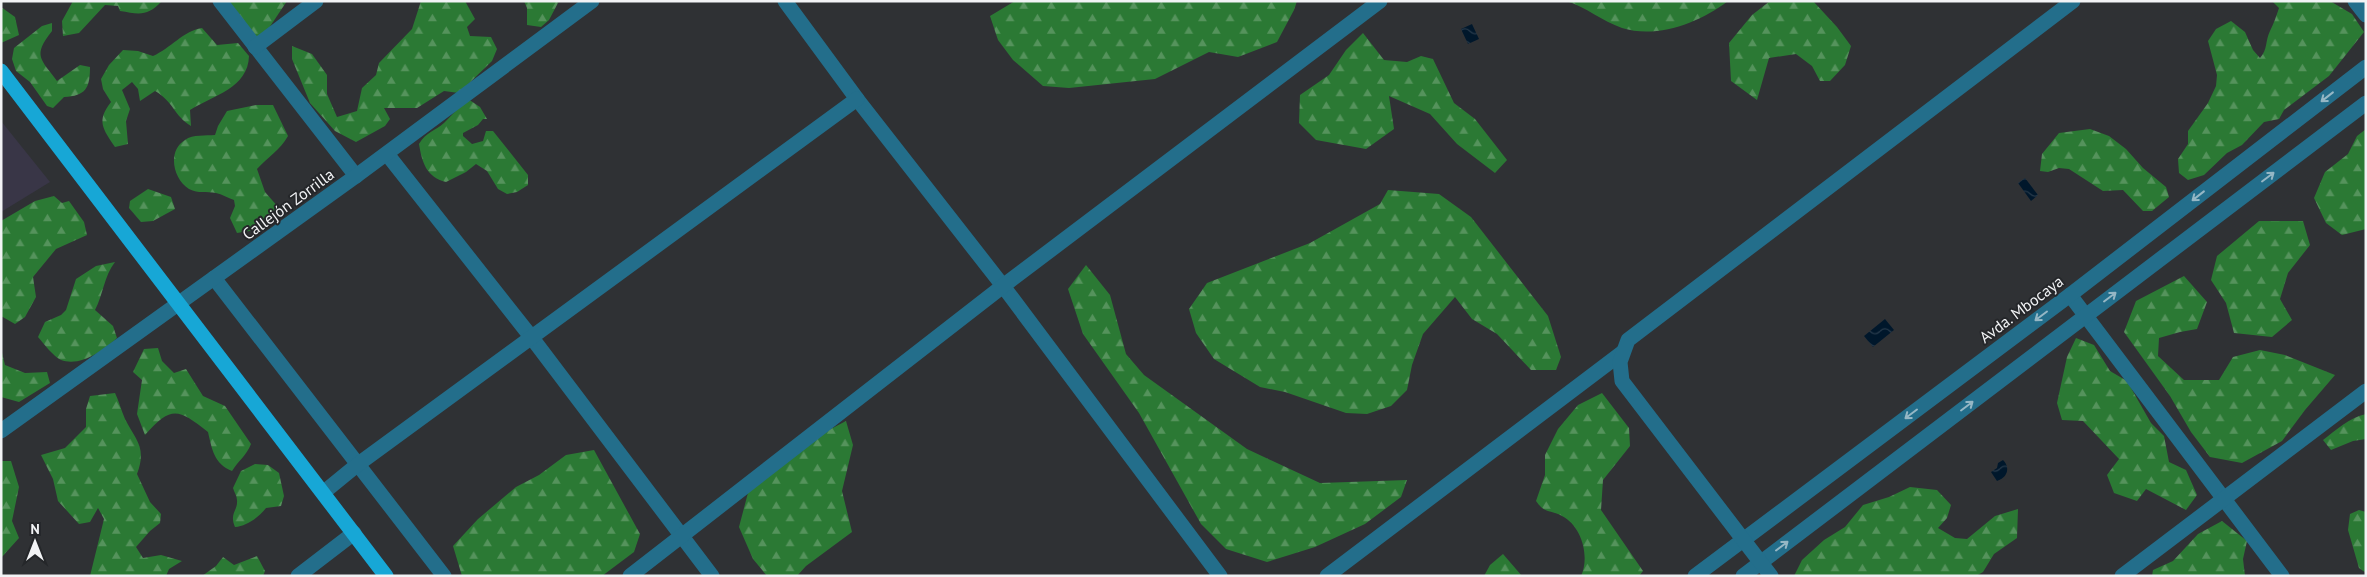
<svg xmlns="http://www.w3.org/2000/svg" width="2367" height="577" font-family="'PT Sans',sans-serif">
<defs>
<pattern id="forest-firs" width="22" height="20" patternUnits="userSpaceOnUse" patternTransform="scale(1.25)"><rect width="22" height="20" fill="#2b7934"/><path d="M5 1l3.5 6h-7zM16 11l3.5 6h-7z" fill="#55935c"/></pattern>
<pattern id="water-waves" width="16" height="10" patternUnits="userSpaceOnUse" patternTransform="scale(1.25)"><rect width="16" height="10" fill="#00172b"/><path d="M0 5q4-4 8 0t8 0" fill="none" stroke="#26394a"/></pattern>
</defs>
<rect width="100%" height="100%" fill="#2f3134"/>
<path fill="#393647" d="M 1,121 L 50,182 L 1,212 Z"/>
<g fill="url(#forest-firs)">
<path d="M 73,1 L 162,1 C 147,17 139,14 120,11 L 118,6 L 105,5 L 79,33 L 63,36 L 62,21 Z"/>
<path d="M 216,1 L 287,1 L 267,31 L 257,39 Z"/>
<path d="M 421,1 L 465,1 L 475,19 L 467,27 L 470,36 L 491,37 L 497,49 L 492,61 L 459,93 L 444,91 L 417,108 L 384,108 L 390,119 L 385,126 L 356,142 L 335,131 L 310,103 L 292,59 L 292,46 L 312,54 L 327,75 L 327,94 L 337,117 L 357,111 L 362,88 L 376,75 L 379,63 L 412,29 Z"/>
<path d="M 524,1 L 559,1 L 549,20 L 541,27 L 527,25 L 527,8 Z"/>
<path d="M 1015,1 L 1297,1 L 1294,10 L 1277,42 L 1238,57 L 1209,52 L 1155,79 L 1069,88 L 1043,86 L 1013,60 L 998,40 L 990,16 Z"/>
<path d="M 1566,1 L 1728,1 C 1699,23 1657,39 1622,28 C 1602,21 1586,7 1566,1 Z"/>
<path d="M 1770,1 L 1813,1 L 1837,27 L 1851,46 L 1845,65 L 1830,81 L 1820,81 L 1812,66 L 1796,54 L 1769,58 L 1757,100 L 1731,81 L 1729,43 L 1752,15 Z"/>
<path d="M 2272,1 L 2330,1 L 2352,14 L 2364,32 L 2329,76 L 2284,110 L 2279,119 L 2264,122 L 2242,145 L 2227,153 L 2204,175 L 2188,180 L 2179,173 L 2178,159 L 2188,144 L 2188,131 L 2208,103 L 2216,86 L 2217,75 L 2208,41 L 2216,29 L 2231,21 L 2245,32 L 2253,50 L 2260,58 C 2268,49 2265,41 2270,31 C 2274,23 2276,17 2279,8 Z"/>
<path d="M 1,7 L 15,17 L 19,35 L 1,43 Z"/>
<path d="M 52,23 L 52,31 C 32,56 41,59 57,81 L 80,65 L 90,67 C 90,88 86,96 64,97 L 53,108 L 47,106 L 30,82 L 16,71 L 12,59 L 14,48 L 42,26 Z"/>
<path d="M 202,28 L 217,45 L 238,43 L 249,56 C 248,88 214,95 190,110 L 191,126 C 174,116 174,102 155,91 L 140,101 L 138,89 L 132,82 L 122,90 L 130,109 L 126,121 L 128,144 L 115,147 C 103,129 96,121 111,102 L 103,89 L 101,79 L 109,65 L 123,50 L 138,51 L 153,56 C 171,48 183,31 202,28 Z"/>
<path d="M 1363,33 L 1384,60 L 1407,62 L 1421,56 L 1433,59 L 1454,103 L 1475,119 L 1507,160 L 1495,173 L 1457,144 L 1430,114 L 1389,96 L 1394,129 L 1366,149 L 1316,140 L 1299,123 L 1300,95 L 1329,75 L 1346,50 Z"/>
<path d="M 468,99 L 480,107 L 487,119 L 483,119 L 478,125 L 463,133 L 463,136 L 472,144 L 483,141 L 486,131 L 493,131 L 528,175 L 528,185 L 517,192 L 507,194 L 498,189 L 487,171 L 476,164 L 466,172 L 446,182 C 426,177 422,162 419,144 C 426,132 435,131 444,123 C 452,115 459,107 468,99 Z"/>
<path d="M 256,105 L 273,105 L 288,136 C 280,150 268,157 257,169 L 265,192 L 279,208 L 280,214 C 273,230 252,230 237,233 L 230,218 L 235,206 L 234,200 C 228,198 222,194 216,193 C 206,191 199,194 189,189 C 173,179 167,151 185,140 C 193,134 206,136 215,135 L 218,126 L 227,111 Z"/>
<path d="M 2090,129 L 2109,136 L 2126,149 L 2143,168 L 2166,187 L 2169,197 L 2152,211 L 2143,211 L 2123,190 L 2103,191 L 2069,169 L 2059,168 L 2048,172 L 2040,171 L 2042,154 L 2059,133 Z"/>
<path d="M 2366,129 L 2366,229 L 2342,235 L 2326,223 L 2314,198 L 2325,172 L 2348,154 L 2357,136 Z"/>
<path d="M 148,189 L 171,197 L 175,209 L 153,221 L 141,222 L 129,208 L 130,201 Z"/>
<path d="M 1388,190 L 1439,194 L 1471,217 L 1548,316 L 1561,357 L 1556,370 L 1531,370 L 1497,334 L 1472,319 L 1455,297 L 1423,334 L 1412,365 L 1407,390 L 1391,406 L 1367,414 L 1346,413 L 1285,392 L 1260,387 L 1214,359 L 1196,333 L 1189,309 L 1207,283 L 1310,243 L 1380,204 Z"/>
<path d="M 54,196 L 62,203 L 69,201 L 84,222 L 87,235 L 56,249 L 33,277 L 36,297 L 25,317 L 15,324 L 1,316 L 1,221 L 35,201 Z"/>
<path d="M 2259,221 L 2303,221 L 2310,245 L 2288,273 L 2280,299 L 2292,320 L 2272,337 L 2234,333 L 2226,303 L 2211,280 L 2217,256 Z"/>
<path d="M 115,262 C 104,276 103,295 95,310 L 113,326 L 117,338 C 103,351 80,367 61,360 C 53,356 44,344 38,337 L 45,322 L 61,315 L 66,310 L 76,279 L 96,266 Z"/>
<path d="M 1086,265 L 1110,295 L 1126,354 L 1144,375 L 1247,449 L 1320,483 L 1407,480 L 1401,497 L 1365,524 L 1315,547 L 1267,562 L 1226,549 L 1201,524 L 1139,413 L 1083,334 L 1068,289 Z"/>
<path d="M 2184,276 L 2207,302 L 2197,329 L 2180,332 L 2159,338 L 2158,356 L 2184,380 L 2219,380 L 2233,357 L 2260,350 L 2285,355 L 2335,375 L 2305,410 L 2282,441 L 2242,463 L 2210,457 L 2191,432 L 2170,396 L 2124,332 L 2136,301 Z"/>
<path d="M 2076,338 L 2094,345 L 2110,371 L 2127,381 L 2151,423 L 2164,436 L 2169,462 L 2186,470 L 2197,495 L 2186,510 L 2146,489 L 2137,501 L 2114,493 L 2107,475 L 2119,459 L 2083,421 L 2062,420 L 2057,403 L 2067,357 Z"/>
<path d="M 158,348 L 162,361 L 174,373 L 186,369 L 203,396 L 225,406 L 251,444 C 246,456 239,460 232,471 C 214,464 212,449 208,432 C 178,409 172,405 145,435 L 137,414 L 142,380 L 133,372 L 144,349 Z"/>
<path d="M 1,349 L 5,365 L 25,373 L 47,372 L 50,383 L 19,402 L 1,397 Z"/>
<path d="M 115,393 C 119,401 121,410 125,419 C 136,441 147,447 137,474 L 150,502 L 161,514 L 160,523 L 150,531 L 136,547 L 143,558 L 161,555 L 182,561 L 169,569 L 166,576 L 90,576 L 104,519 L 98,508 L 90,522 L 79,524 L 58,501 L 53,479 L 41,455 L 65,448 L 86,427 L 86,409 L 90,396 Z"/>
<path d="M 1602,393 L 1629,428 L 1630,446 L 1603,480 L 1601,510 L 1643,571 L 1639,576 L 1581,576 C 1590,557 1582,526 1562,516 C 1550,509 1546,515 1536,501 L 1545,475 L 1545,455 L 1558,429 L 1578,405 Z"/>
<path d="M 2366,414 L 2366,439 L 2353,441 L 2331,450 L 2323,440 C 2336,430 2349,418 2366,414 Z"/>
<path d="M 846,421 L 853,445 L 842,491 L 852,532 L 806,566 L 797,576 L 767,576 L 753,559 L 739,527 L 749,489 L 781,455 Z"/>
<path d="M 594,450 L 640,534 L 634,552 L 602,576 L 462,576 L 453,546 L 478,519 L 516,487 L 539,475 L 566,455 Z"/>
<path d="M 1,461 L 11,461 L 19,487 L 12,521 L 19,538 L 1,558 Z"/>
<path d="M 255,464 L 268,465 L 279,473 L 284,496 L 281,506 L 266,508 C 259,517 247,526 235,527 C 229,513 238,511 237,500 C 237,496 234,492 233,488 L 241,471 Z"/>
<path d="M 1910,487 L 1937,490 L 1951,505 L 1947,518 L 1938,528 L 1955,538 L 1967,539 L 1995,516 L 2018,509 L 2017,538 L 1994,554 L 1983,572 L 1976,576 L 1794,576 L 1802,560 L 1824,540 L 1845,527 L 1863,505 L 1889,497 Z"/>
<path d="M 2359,510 L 2366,512 L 2366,573 L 2359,568 L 2348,530 L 2350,514 Z"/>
<path d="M 2222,521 L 2247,541 L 2243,559 L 2245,576 L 2152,576 L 2153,570 L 2173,561 L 2198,534 Z"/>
<path d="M 1503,554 L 1522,576 L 1484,576 L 1490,565 Z"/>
<path d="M 257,556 L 265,571 L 263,576 L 202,576 L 216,566 L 223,557 L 234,565 Z"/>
</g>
<g fill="url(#water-waves)">
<path d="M 1472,24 L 1479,39 L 1468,44 L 1461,29 Z"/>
<path d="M 2025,178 L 2038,195 L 2031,201 L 2018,183 Z"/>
<path d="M 1885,319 L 1894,330 L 1873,347 L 1864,336 Z"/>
<path d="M 2003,460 C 2011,468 2007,478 1997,481 L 1991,472 L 1997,468 L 1998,463 Z"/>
</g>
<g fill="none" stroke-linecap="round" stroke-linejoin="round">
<g stroke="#236e8b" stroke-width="15">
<path d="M 220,1 L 356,176"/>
<path d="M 785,1 L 857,99 L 1003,286 L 1220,576"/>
<path d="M 2355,1 L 2366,15"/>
<path d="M 255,47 L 316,1"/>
<path d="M 387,154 L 532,338 L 712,576"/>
<path d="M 214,278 L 444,576"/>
<path d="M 2070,295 L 2282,576"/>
<path d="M 1,431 L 356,176 L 592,1"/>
<path d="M 324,492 L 357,465 L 857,99"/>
<path d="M 298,576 L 354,533"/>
<path d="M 630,576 L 1003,286 L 1380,1"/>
<path d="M 1327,576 L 1623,352"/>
<path d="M 1695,576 L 2070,295 L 2366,67"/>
<path d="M 1743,576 L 2366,103"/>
<path d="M 1771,576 L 1622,381 L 1620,362 L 1628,340 L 2073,1"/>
<path d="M 2122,576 L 2366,391"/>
</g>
<path stroke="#17a7d6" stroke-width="15" d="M 1,71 L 386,576"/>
</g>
<defs><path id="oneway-shaft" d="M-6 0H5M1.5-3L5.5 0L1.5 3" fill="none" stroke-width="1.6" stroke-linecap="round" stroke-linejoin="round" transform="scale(1.25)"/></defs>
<g stroke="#95b7c5">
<use href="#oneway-shaft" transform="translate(2327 97) rotate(142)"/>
<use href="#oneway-shaft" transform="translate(2268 177) rotate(-37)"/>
<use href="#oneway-shaft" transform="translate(2198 196) rotate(142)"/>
<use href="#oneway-shaft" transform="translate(2110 297) rotate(-37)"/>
<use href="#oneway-shaft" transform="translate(2041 316) rotate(143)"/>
<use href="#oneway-shaft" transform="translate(1967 406) rotate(-37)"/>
<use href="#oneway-shaft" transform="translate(1911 414) rotate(143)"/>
<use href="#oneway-shaft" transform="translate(1782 546) rotate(-37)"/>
</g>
<g text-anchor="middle" stroke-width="4" stroke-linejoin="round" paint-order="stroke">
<g font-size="16" fill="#f2f3f5" stroke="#25272a">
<text transform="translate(288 204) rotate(-36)" y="6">Callejón Zorrilla</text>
<text transform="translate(2021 309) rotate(-37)" y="6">Avda. Mbocaya</text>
</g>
</g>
<rect width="2367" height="577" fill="none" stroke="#f2f3f5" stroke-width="5"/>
<g transform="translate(35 542)" stroke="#25272a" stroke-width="4" paint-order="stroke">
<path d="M0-4L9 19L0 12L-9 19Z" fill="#f2f3f5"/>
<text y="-8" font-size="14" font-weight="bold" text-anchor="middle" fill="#f2f3f5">N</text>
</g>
</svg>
